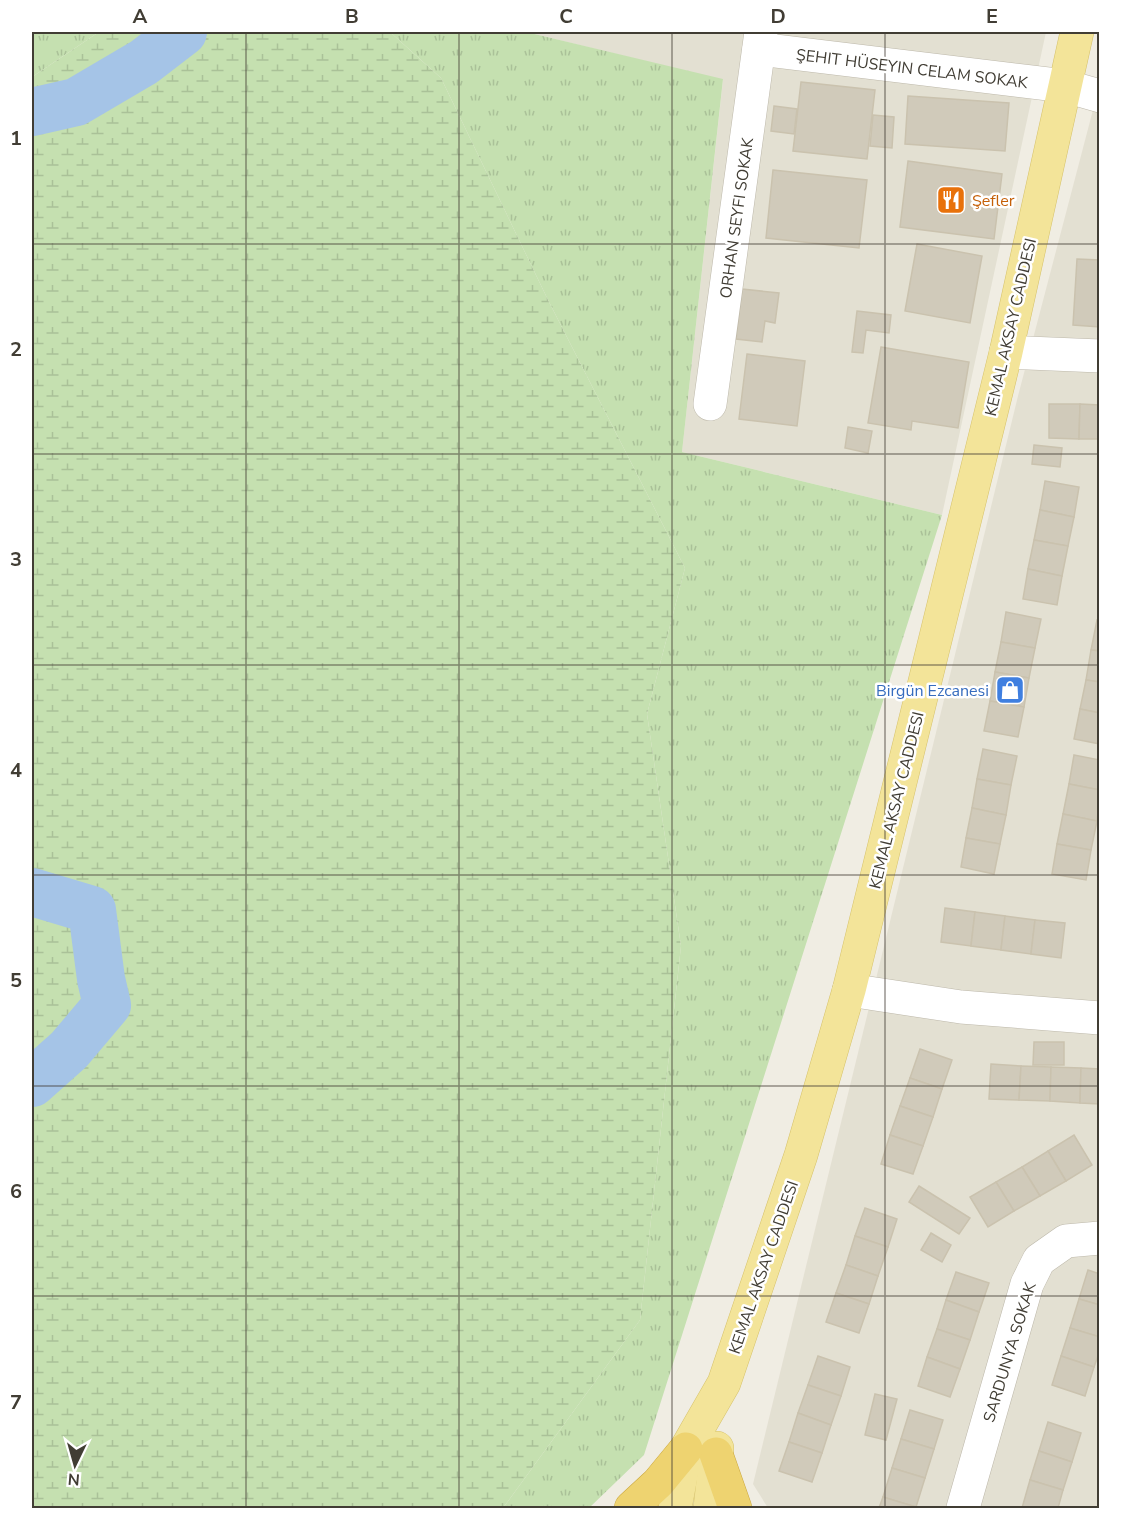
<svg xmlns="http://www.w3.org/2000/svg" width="1131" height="1540" font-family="'Nunito Sans',sans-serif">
<defs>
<pattern id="grass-tufts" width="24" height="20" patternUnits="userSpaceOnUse" patternTransform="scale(1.5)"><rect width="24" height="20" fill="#c5e0b0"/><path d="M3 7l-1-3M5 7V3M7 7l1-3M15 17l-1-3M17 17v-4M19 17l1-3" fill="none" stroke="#aac198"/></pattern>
<pattern id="wetland-marsh" width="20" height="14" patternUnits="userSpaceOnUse" patternTransform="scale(1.5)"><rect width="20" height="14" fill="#c5e0b0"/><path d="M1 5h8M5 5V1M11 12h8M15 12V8" fill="none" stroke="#aac198"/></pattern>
</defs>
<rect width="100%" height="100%" fill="#f0ede3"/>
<g fill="#e3e0d2">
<path d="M 526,32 L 1046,32 L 942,515 L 682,452 L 723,80 Z"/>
<path d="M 1099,87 L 1099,1508 L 768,1508 L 753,1484 L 1018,396 Z"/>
</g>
<g fill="url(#grass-tufts)">
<path d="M 32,32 L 99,32 L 32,77 Z"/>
<path d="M 390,32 L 526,32 L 723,79 L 682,452 L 942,515 L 644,1455 L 589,1508 L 503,1508 L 640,1320 L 681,946 L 647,714 L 685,568 L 549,302 L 441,78 Z"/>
</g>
<path fill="url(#wetland-marsh)" d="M 99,32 L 390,32 L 441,78 L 549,302 L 685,568 L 647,714 L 681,946 L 640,1320 L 503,1508 L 32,1508 L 32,77 Z"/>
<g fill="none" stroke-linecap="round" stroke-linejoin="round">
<g stroke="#a5c4e7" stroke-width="48">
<path d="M 32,112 L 76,102 L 144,62 L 183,32"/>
<path d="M 32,892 L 92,910 L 101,979 L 107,1005 L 69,1050 L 32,1083"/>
</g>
</g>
<g fill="#d0caba" stroke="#cac2ae" stroke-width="1.5">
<path d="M 801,82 L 875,90 L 867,159 L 793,151 Z"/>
<path d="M 908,96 L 1009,103 L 1005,151 L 905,144 Z"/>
<path d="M 774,106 L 797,109 L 794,134 L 771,131 Z"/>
<path d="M 873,115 L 894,117 L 892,148 L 870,146 Z"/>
<path d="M 908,161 L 1002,174 L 994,239 L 900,227 Z"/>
<path d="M 773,170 L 867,180 L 859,248 L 766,238 Z"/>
<path d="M 917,244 L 982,256 L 970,323 L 905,311 Z"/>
<path d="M 1077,259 L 1100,260 L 1100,327 L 1073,325 Z"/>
<path d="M 742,289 L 779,293 L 775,323 L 765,321 L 762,342 L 736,339 Z"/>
<path d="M 857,311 L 891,315 L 889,333 L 866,330 L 863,353 L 852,352 Z"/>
<path d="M 881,347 L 969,362 L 958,428 L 912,421 L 911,430 L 868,423 Z"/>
<path d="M 747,354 L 805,361 L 797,426 L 739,419 Z"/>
<path d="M 1049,404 L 1080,404 L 1079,439 L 1049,438 Z"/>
<path d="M 1080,404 L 1100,405 L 1100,439 L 1079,439 Z"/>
<path d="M 848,427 L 872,431 L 868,453 L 845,448 Z"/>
<path d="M 1034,445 L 1062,448 L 1060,467 L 1032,464 Z"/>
<path d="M 1045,481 L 1079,487 L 1074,517 L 1040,510 Z"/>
<path d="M 1040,510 L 1074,517 L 1068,546 L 1034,540 Z"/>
<path d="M 1034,540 L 1068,546 L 1062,576 L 1028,569 Z"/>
<path d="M 1028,569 L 1062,576 L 1057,605 L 1023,599 Z"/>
<path d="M 1006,612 L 1041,619 L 1035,648 L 1001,642 Z"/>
<path d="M 1097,620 L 1100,621 L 1100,651 L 1091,650 Z"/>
<path d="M 1001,642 L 1035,648 L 1029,678 L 995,672 Z"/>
<path d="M 1091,650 L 1100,651 L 1100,682 L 1086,680 Z"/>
<path d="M 995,672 L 1029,678 L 1024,707 L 990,701 Z"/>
<path d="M 1086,680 L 1100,682 L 1100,713 L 1080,709 Z"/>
<path d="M 990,701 L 1024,707 L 1018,737 L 984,731 Z"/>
<path d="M 1080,709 L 1100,713 L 1100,744 L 1074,739 Z"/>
<path d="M 983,749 L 1017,756 L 1011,785 L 977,779 Z"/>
<path d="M 1074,755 L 1100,760 L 1100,790 L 1069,784 Z"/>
<path d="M 977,779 L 1011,785 L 1006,815 L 972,808 Z"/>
<path d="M 1069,784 L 1100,790 L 1097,821 L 1063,814 Z"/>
<path d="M 972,808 L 1006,815 L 1000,844 L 966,838 Z"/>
<path d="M 1063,814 L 1097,821 L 1091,850 L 1057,844 Z"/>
<path d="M 966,838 L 1000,844 L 994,874 L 961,867 Z"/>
<path d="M 1057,844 L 1091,850 L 1086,880 L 1052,874 Z"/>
<path d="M 945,908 L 975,912 L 971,946 L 941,942 Z"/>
<path d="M 975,912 L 1005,916 L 1001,950 L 971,946 Z"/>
<path d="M 1005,916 L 1035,920 L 1031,954 L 1001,950 Z"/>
<path d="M 1035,920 L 1065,923 L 1061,958 L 1031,954 Z"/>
<path d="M 1034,1042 L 1064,1042 L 1064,1065 L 1033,1065 Z"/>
<path d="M 920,1049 L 952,1060 L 942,1089 L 910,1078 Z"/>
<path d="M 991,1064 L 1021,1066 L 1019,1100 L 989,1099 Z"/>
<path d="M 1021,1066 L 1051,1067 L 1050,1101 L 1019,1100 Z"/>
<path d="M 1051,1067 L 1081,1068 L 1080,1103 L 1050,1101 Z"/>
<path d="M 1081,1068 L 1100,1069 L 1100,1104 L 1080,1103 Z"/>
<path d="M 910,1078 L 942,1089 L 933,1117 L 900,1106 Z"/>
<path d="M 900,1106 L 933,1117 L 923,1146 L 890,1135 Z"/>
<path d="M 890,1135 L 923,1146 L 913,1174 L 881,1164 Z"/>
<path d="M 1074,1135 L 1092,1165 L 1066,1181 L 1048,1151 Z"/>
<path d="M 1048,1151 L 1066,1181 L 1040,1196 L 1022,1167 Z"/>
<path d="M 1022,1167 L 1040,1196 L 1014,1211 L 996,1182 Z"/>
<path d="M 996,1182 L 1014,1211 L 988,1227 L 970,1197 Z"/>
<path d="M 919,1186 L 970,1218 L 959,1234 L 909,1202 Z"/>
<path d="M 865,1208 L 897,1219 L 888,1247 L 855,1236 Z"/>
<path d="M 931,1233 L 951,1245 L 942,1262 L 921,1250 Z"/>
<path d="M 855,1236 L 888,1247 L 878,1276 L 846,1265 Z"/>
<path d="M 846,1265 L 878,1276 L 869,1304 L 836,1293 Z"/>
<path d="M 1088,1270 L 1100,1274 L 1100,1305 L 1079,1299 Z"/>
<path d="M 956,1272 L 989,1283 L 979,1312 L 946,1300 Z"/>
<path d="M 836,1293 L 869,1304 L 859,1333 L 826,1322 Z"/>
<path d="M 1079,1299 L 1100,1305 L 1100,1337 L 1070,1328 Z"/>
<path d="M 946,1300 L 979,1312 L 970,1340 L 937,1329 Z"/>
<path d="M 1070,1328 L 1100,1337 L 1100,1350 L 1094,1367 L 1061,1356 Z"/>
<path d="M 937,1329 L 970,1340 L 960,1369 L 927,1357 Z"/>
<path d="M 818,1356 L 850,1367 L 841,1396 L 808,1385 Z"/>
<path d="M 1061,1356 L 1094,1367 L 1085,1396 L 1052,1385 Z"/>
<path d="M 927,1357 L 960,1369 L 950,1397 L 918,1386 Z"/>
<path d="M 808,1385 L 841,1396 L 831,1425 L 798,1413 Z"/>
<path d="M 875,1394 L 897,1399 L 886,1440 L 865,1435 Z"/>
<path d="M 910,1410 L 943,1420 L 934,1449 L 901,1439 Z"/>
<path d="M 798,1413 L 831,1425 L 822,1453 L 789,1442 Z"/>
<path d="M 1048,1422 L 1081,1433 L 1072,1462 L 1039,1451 Z"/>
<path d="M 901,1439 L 934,1449 L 925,1478 L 892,1468 Z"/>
<path d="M 789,1442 L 822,1453 L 812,1482 L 779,1471 Z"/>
<path d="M 1039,1451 L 1072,1462 L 1063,1490 L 1030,1480 Z"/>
<path d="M 892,1468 L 925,1478 L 916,1507 L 883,1497 Z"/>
<path d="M 1030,1480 L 1063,1490 L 1058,1508 L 1022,1508 Z"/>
<path d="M 883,1497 L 916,1507 L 915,1508 L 879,1508 Z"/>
</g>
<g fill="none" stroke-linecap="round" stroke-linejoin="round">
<g stroke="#bdb8aa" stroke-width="34">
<g id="minor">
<path d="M 759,49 L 1065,86 L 1100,96"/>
<path d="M 1006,352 L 1100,356"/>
<path d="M 710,404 L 761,32"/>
<path d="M 849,990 L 961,1007 L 1100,1018"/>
<path d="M 963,1508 L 1027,1284 L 1039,1260 L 1066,1241 L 1100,1238"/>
</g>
</g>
<g stroke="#d6c26b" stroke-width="34">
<g id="major">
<path d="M 675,1508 L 686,1449 L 724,1383 L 801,1155 L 849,990 L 1006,352 L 1077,32"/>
<path d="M 710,1508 L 717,1448"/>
</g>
</g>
<g stroke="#cca941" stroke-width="34">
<g id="highway">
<path d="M 716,1454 L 735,1508"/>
<path d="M 631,1508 L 658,1483 L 686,1449"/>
</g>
</g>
<use href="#minor" stroke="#fff" stroke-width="33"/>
<use href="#major" stroke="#f3e499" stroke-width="33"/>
<use href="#highway" stroke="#eed370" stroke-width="33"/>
</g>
<path fill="none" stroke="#413d34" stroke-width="1.5" stroke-opacity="0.55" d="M 246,32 L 246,1508M 459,32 L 459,1508M 672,32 L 672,1508M 885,32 L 885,1508M 32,244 L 1100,244M 32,454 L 1100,454M 32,665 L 1100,665M 32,875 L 1100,875M 32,1086 L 1100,1086M 32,1296 L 1100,1296"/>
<defs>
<g id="restaurant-square" transform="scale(1.5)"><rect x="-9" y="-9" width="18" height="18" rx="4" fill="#e8710a" stroke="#fff"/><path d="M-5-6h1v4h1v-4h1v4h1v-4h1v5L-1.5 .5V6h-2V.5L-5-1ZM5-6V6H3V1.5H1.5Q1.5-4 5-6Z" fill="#fff"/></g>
<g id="shop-square" transform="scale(1.5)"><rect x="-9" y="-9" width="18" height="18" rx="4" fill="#3f7fe0" stroke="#fff"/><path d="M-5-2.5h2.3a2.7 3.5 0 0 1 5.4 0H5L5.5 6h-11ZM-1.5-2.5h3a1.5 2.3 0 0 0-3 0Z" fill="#fff"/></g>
</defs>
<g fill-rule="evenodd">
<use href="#restaurant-square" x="951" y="200"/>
<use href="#shop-square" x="1010" y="690"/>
</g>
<g text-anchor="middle" stroke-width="5" stroke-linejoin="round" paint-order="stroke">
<g font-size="16" fill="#413d34" stroke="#fff">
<text transform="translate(912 68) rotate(7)" y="6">ŞEHIT HÜSEYIN CELAM SOKAK</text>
<text transform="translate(736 218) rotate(-82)" y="6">ORHAN SEYFI SOKAK</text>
<text transform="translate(1010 327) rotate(-77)" y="6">KEMAL AKSAY CADDESI</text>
<text transform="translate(896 800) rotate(-76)" y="6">KEMAL AKSAY CADDESI</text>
<text transform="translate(763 1267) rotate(-71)" y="6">KEMAL AKSAY CADDESI</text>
<text transform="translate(1009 1352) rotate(-73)" y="6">SARDUNYA SOKAK</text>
</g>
<g font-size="16" fill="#c56008" stroke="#fff" text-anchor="start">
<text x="972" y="206">Şefler</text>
</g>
<g font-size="16" fill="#366cbe" stroke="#fff" text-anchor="end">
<text x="989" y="696">Birgün Ezcanesi</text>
</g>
</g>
<rect width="1131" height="1540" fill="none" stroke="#ffffff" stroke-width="66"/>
<g transform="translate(75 1465) rotate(185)" stroke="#ffffff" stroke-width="4.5" paint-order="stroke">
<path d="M0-4.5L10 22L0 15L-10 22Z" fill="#413d34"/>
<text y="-9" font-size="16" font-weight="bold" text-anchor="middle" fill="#413d34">N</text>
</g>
<rect x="33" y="33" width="1065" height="1474" fill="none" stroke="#413d34" stroke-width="2"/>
<g font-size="20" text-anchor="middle" font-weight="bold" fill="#413d34">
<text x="140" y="23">A</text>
<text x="352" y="23">B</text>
<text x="566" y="23">C</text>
<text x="778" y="23">D</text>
<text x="992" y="23">E</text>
<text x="16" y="145">1</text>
<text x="16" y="356">2</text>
<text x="16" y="566">3</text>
<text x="16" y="777">4</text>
<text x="16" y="987">5</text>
<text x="16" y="1198">6</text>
<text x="16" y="1409">7</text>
</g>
</svg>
